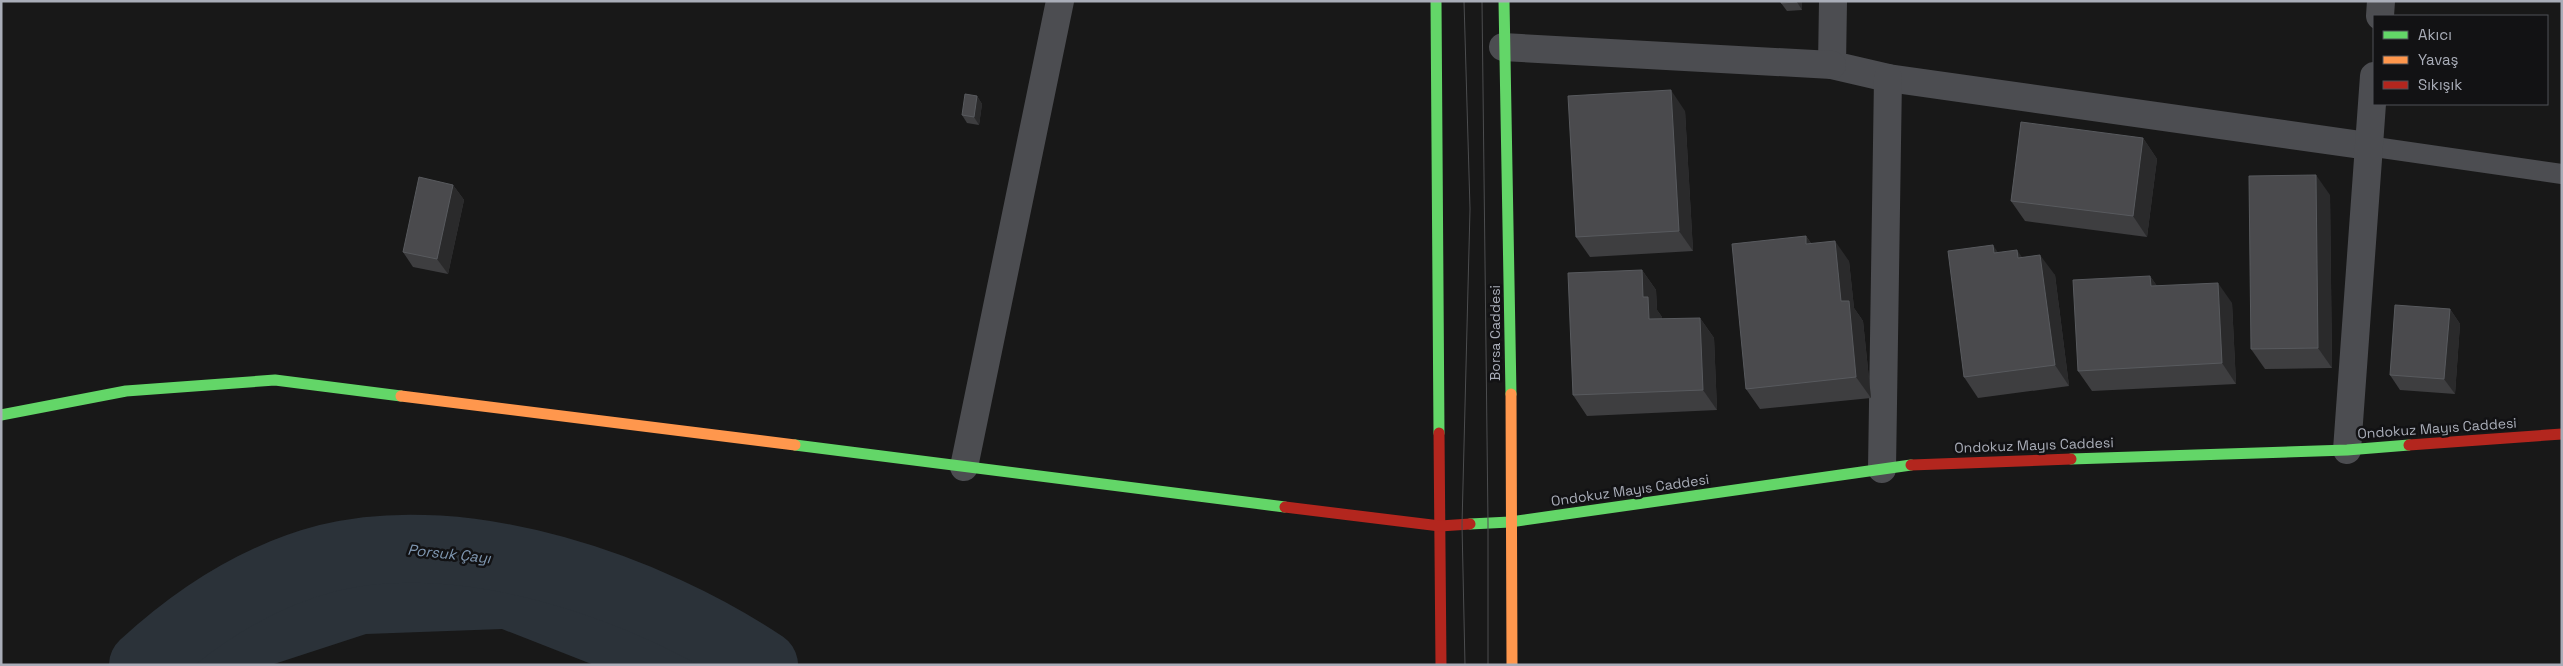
<svg xmlns="http://www.w3.org/2000/svg" width="2563" height="666" font-family="'Space Grotesk',sans-serif">
<rect width="100%" height="100%" fill="#181818"/>
<path fill="#2b3239" d="M 380,554 L 670,604 L 742,665 L 594,665 L 502,629 L 366,634 L 271,665 L 157,665 L 288,588 Z"/>
<g fill="none" stroke-linecap="round" stroke-linejoin="round">
<path stroke="#2b3239" stroke-width="68" d="M 143,665 C 196,616 258,576 328,558 C 466,524 650,588 764,665"/>
<path stroke="#4c4d51" stroke-width="20" d="M 2368,146 L 2562,174"/>
<g stroke="#4c4d51" stroke-width="28">
<path d="M 1833,1 L 1832,65 L 1888,78 L 2368,146"/>
<path d="M 2380,16 L 2381,1"/>
<path d="M 1503,47 L 1832,65"/>
<path d="M 2347,450 L 2374,76"/>
<path d="M 964,467 L 1060,1"/>
<path d="M 1882,469 L 1888,78"/>
</g>
<g stroke="#63d668" stroke-width="11">
<path d="M 1436,1 L 1439,433"/>
<path d="M 1504,1 L 1511,394"/>
<path d="M 1,415 L 126,391 L 275,380 L 401,396"/>
<path d="M 795,445 L 1285,507"/>
<path d="M 2071,459 L 2347,450 L 2409,445"/>
<path d="M 1470,524 L 1510,522 L 1911,465"/>
</g>
<g stroke="#ff974d" stroke-width="11">
<path d="M 1511,394 L 1512,665"/>
<path d="M 401,396 L 795,445"/>
</g>
<g stroke="#b3261e" stroke-width="11">
<path d="M 1439,433 L 1441,665"/>
<path d="M 2409,445 L 2562,434"/>
<path d="M 1911,465 L 2071,459"/>
<path d="M 1285,507 L 1440,526 L 1470,524"/>
</g>
<g stroke="#4c4d4f" stroke-width="1">
<path d="M 1464,1 L 1470,209 L 1462,525 L 1465,665"/>
<path d="M 1482,1 L 1488,523 L 1488,665"/>
</g>
</g>
<g fill="#3e3e40">
<path d="M 1802,1 L 1802,10 L 1787,11 L 1781,3 Z"/>
<path d="M 977,96 L 982,104 L 979,125 L 967,123 L 962,115 Z"/>
<path d="M 1685,111 L 1693,251 L 1590,257 L 1576,237 Z"/>
<path d="M 2143,138 L 2157,159 L 2147,237 L 2025,221 L 2011,201 Z"/>
<path d="M 453,185 L 464,200 L 448,274 L 413,267 L 403,252 Z"/>
<path d="M 2330,195 L 2332,368 L 2265,369 L 2251,349 Z"/>
<path d="M 1806,236 L 1811,243 L 1849,261 L 1854,308 L 1863,321 L 1871,398 L 1760,409 L 1746,389 Z"/>
<path d="M 1998,253 L 2022,257 L 2055,275 L 2069,386 L 1978,398 L 1964,377 Z"/>
<path d="M 1642,270 L 1656,290 L 1657,310 L 1662,317 L 1662,319 L 1700,318 L 1714,338 L 1717,410 L 1587,416 L 1573,395 Z"/>
<path d="M 2150,276 L 2157,286 L 2232,303 L 2236,384 L 2092,391 L 2078,371 Z"/>
<path d="M 2450,309 L 2460,324 L 2455,394 L 2400,390 L 2390,375 Z"/>
</g>
<g fill="#2a2a2b">
<path d="M 1796,1 L 1802,1 L 1802,10 L 1797,2 Z"/>
<path d="M 1671,90 L 1685,111 L 1693,251 L 1679,231 Z"/>
<path d="M 977,96 L 982,104 L 979,125 L 974,117 Z"/>
<path d="M 2143,138 L 2157,159 L 2147,237 L 2133,216 Z"/>
<path d="M 2316,175 L 2330,195 L 2332,368 L 2318,348 Z"/>
<path d="M 453,185 L 464,200 L 448,274 L 437,259 Z"/>
<path d="M 1806,236 L 1820,257 L 1806,244 Z"/>
<path d="M 1835,241 L 1849,261 L 1854,308 L 1863,321 L 1871,398 L 1856,377 L 1841,301 Z"/>
<path d="M 1993,245 L 2007,266 L 1994,253 Z"/>
<path d="M 2017,250 L 2031,270 L 2018,258 Z"/>
<path d="M 2040,255 L 2055,275 L 2069,386 L 2055,365 Z"/>
<path d="M 1642,270 L 1656,290 L 1657,310 L 1662,317 L 1663,340 L 1649,319 L 1643,297 Z"/>
<path d="M 2150,276 L 2164,296 L 2151,286 Z"/>
<path d="M 2218,283 L 2232,303 L 2236,384 L 2222,363 Z"/>
<path d="M 2450,309 L 2460,324 L 2455,394 L 2444,379 Z"/>
<path d="M 1700,318 L 1714,338 L 1717,410 L 1703,390 Z"/>
</g>
<g fill="#4a4a4d" stroke="#585a5e">
<path d="M 1781,1 L 1796,1 L 1797,2 L 1781,3 Z"/>
<path d="M 1671,90 L 1679,231 L 1576,237 L 1568,96 Z"/>
<path d="M 965,94 L 977,96 L 974,117 L 962,115 Z"/>
<path d="M 2021,122 L 2143,138 L 2133,216 L 2011,201 Z"/>
<path d="M 2316,175 L 2318,348 L 2251,349 L 2249,176 Z"/>
<path d="M 419,177 L 453,185 L 437,259 L 403,252 Z"/>
<path d="M 1806,236 L 1806,244 L 1835,241 L 1841,301 L 1849,301 L 1856,377 L 1746,389 L 1732,244 Z"/>
<path d="M 1993,245 L 1994,253 L 2017,250 L 2018,258 L 2040,255 L 2055,365 L 1964,377 L 1948,251 Z"/>
<path d="M 1642,270 L 1643,297 L 1648,297 L 1649,319 L 1700,318 L 1703,390 L 1573,395 L 1568,273 Z"/>
<path d="M 2150,276 L 2151,286 L 2218,283 L 2222,363 L 2078,371 L 2073,280 Z"/>
<path d="M 2395,305 L 2450,309 L 2444,379 L 2390,375 Z"/>
</g>
<g text-anchor="middle" stroke-width="5" stroke-linejoin="round" paint-order="stroke">
<g font-size="14" fill="#a9adb8" stroke="#121214">
<text transform="translate(1495 333) rotate(-90)" y="5">Borsa Caddesi</text>
<text transform="translate(2437 428) rotate(-4)" y="5">Ondokuz Mayıs Caddesi</text>
<text transform="translate(2034 445) rotate(-2)" y="5">Ondokuz Mayıs Caddesi</text>
<text transform="translate(1630 490) rotate(-8)" y="5">Ondokuz Mayıs Caddesi</text>
</g>
<g font-size="15" font-style="italic" fill="#8199b3" stroke="#121214">
<text transform="translate(449 554) rotate(6)" y="5">Porsuk Çayı</text>
</g>
</g>
<rect width="2563" height="666" fill="none" stroke="#a9adb8" stroke-width="5"/>
<rect x="2373" y="15" width="175" height="90" fill="#121214" stroke="#4e5056"/>
<rect x="2383" y="31" width="25" height="8" fill="#63d668" stroke="#4e5056"/>
<text x="2418" y="40" font-size="15" fill="#a9adb8">Akıcı</text>
<rect x="2383" y="56" width="25" height="8" fill="#ff974d" stroke="#4e5056"/>
<text x="2418" y="65" font-size="15" fill="#a9adb8">Yavaş</text>
<rect x="2383" y="81" width="25" height="8" fill="#b3261e" stroke="#4e5056"/>
<text x="2418" y="90" font-size="15" fill="#a9adb8">Sıkışık</text>
</svg>
